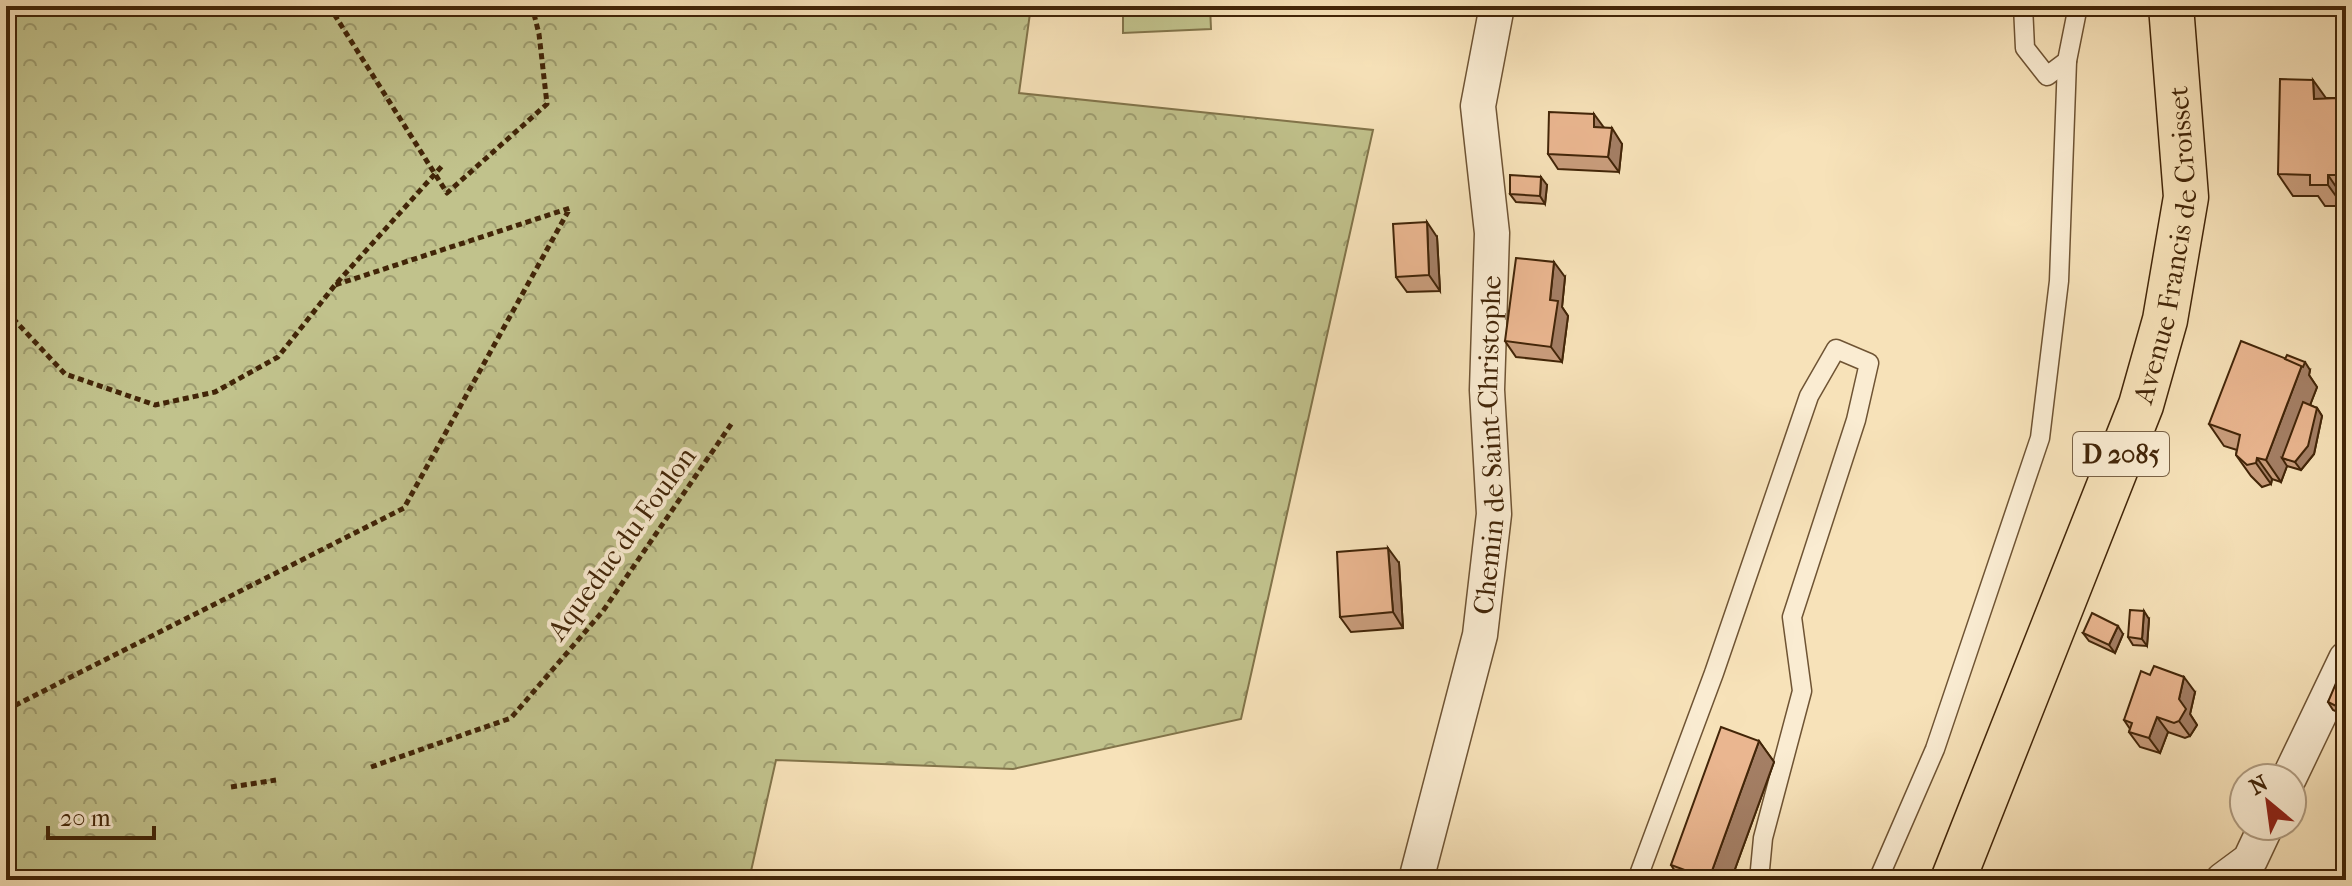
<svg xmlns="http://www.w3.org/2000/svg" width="2352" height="886" font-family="'IM FELL French Canon',serif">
<defs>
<pattern id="forest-crowns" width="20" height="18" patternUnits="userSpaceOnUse" patternTransform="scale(2)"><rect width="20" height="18" fill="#c1c28c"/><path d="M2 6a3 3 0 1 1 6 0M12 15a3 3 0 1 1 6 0" fill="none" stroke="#9e9d70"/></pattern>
</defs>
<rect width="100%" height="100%" fill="#f7e2b9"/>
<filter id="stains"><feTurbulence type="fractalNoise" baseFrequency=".0025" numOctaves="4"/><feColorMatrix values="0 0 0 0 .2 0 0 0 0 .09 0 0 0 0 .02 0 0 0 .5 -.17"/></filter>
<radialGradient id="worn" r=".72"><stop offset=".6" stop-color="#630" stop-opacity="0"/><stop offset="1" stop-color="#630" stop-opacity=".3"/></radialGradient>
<path fill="#c1c28c" stroke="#82744a" stroke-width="2" d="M 1123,6 L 1210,6 L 1211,29 L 1123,33 Z"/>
<path fill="url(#forest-crowns)" stroke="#82744a" stroke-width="2" d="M 6,6 L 1031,6 L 1019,93 L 1373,130 L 1241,719 L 1013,769 L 776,760 L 749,880 L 6,880 Z"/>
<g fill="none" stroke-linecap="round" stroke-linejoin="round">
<g stroke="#6f5434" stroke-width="21">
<g id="service">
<path d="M 2023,6 L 2025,48 L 2047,76 L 2067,61 L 2078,6"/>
<path d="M 1637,880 L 1714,673 L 1809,396 L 1836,349 L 1869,363 L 1856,420 L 1792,617 L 1802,691 L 1763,838 L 1759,880"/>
<path d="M 1878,880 L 1935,749 L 2040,438 L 2059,281 L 2067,61"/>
</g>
</g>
<g stroke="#6f5434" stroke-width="37">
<g id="minor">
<path d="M 2289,778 L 2346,659"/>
<path id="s1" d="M 1416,880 L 1480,635 L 1494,514 L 1487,390 L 1492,233 L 1478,106 L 1497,6"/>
<path d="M 2223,880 L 2250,860 L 2266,826"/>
</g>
</g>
<g stroke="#422508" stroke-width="47">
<g id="primary">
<path id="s2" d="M 1953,880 L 2141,405 L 2165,320 L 2186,197 L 2171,6"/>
</g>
</g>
<g stroke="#422508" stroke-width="5" stroke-dasharray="6 4" stroke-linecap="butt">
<path d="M 329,6 L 447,193 L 547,104 L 539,34 L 532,6"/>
<path d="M 792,6 L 804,10 L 805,6"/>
<path d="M 6,311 L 65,374 L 155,405 L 215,392 L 278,357 L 335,285 L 442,166"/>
<path d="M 6,710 L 404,508 L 570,208 L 335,285"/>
<path d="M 371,767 L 511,718 L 603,611 L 732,423"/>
<path d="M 231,787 L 276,780"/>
</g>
<use href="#service" stroke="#faecd2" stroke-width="18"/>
<use href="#minor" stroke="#faecd2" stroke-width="34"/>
<use href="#primary" stroke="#f7e2b9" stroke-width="44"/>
</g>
<g fill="#c99d7c" stroke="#422508" stroke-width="2">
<path d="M 2326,98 L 2339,98 L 2344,106 L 2346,106 L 2346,197 L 2343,197 L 2343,206 L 2325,206 L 2318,196 L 2293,196 L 2278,174 Z"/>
<path d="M 1604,128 L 1622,144 L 1619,172 L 1558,169 L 1548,154 Z"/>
<path d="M 1547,185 L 1545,204 L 1516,202 L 1510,194 Z"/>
<path d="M 1437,237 L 1440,291 L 1407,292 L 1396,277 Z"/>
<path d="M 1565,277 L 1562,307 L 1568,316 L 1562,362 L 1516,357 L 1505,341 Z"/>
<path d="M 2310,370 L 2309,375 L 2317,387 L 2310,405 L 2317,408 L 2322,416 L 2314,454 L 2301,470 L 2287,466 L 2281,482 L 2272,479 L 2271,484 L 2262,487 L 2251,476 L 2236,455 L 2237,450 L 2224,446 L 2209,424 Z"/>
<path d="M 1399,563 L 1403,628 L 1351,632 L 1340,617 Z"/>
<path d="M 2149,619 L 2147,646 L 2133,645 L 2128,637 Z"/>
<path d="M 2083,633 L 2123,634 L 2115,653 L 2089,641 Z"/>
<path d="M 2346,671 L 2346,716 L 2333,710 L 2328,702 Z"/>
<path d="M 2195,692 L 2190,714 L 2197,725 L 2190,736 L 2185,738 L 2168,732 L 2160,753 L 2140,747 L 2129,732 L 2130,729 L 2124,720 Z"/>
<path d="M 1759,741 L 1774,762 L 1731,880 L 1681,880 L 1671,865 Z"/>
</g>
<g fill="#a47f65" stroke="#422508" stroke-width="2">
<path d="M 2313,80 L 2328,101 L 2314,99 Z"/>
<path d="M 1594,114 L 1605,129 L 1594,127 Z"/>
<path d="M 1612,128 L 1622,144 L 1619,172 L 1608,157 Z"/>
<path d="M 2337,160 L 2346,173 L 2346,189 L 2336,175 Z"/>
<path d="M 2328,175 L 2343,197 L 2343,206 L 2328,185 Z"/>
<path d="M 1541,177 L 1547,185 L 1545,204 L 1540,196 Z"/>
<path d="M 1427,222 L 1437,237 L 1440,291 L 1429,275 Z"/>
<path d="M 1554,262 L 1565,277 L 1562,307 L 1568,316 L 1562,362 L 1551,347 L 1550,300 Z"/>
<path d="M 2305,362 L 2310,370 L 2309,375 L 2317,387 L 2289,460 L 2282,458 L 2287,466 L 2281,482 L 2266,460 L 2302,365 Z"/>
<path d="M 2317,408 L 2322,416 L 2314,454 L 2301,470 L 2295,462 Z"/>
<path d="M 2257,458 L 2272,479 L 2271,484 L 2256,463 Z"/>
<path d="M 1388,548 L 1399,563 L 1403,628 L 1393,612 Z"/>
<path d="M 2144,611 L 2149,619 L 2147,646 L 2142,639 Z"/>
<path d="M 2118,626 L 2123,634 L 2115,653 L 2109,645 Z"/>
<path d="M 2184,677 L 2195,692 L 2190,714 L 2197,725 L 2190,736 L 2179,721 L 2179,699 Z"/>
<path d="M 2157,717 L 2168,732 L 2160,753 L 2149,738 Z"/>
<path d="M 1759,741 L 1774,762 L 1731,880 L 1709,880 L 1709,879 Z"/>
</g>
<g fill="#eab690" stroke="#422508" stroke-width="2">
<path d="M 2280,79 L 2313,80 L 2314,99 L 2339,98 L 2338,106 L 2346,106 L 2346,159 L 2337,160 L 2336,175 L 2328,175 L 2328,185 L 2310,185 L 2310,175 L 2278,174 Z"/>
<path d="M 1549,112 L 1594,114 L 1594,127 L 1612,128 L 1608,157 L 1548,154 Z"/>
<path d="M 1510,175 L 1541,177 L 1540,196 L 1510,194 Z"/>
<path d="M 1427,222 L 1429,275 L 1396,277 L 1393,224 Z"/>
<path d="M 1516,258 L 1554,262 L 1550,300 L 1558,301 L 1551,347 L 1505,341 Z"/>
<path d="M 2241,341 L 2302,365 L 2266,460 L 2257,458 L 2256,463 L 2247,465 L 2236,455 L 2240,435 L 2209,424 Z"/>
<path d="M 2287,355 L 2305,362 L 2303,367 L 2285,359 Z"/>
<path d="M 2303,402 L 2317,408 L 2308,446 L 2295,462 L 2282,458 Z"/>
<path d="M 1388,548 L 1393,612 L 1340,617 L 1337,552 Z"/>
<path d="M 2130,610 L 2144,611 L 2142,639 L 2128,637 Z"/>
<path d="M 2092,613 L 2118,626 L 2109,645 L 2083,633 Z"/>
<path d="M 2154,666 L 2184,677 L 2179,699 L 2186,709 L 2179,721 L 2174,723 L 2157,717 L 2149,738 L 2129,732 L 2132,723 L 2124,720 L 2141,671 L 2150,675 Z"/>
<path d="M 2342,669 L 2346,671 L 2346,711 L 2328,702 Z"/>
<path d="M 1721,727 L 1759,741 L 1709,879 L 1671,865 Z"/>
</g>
<g text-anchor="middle" stroke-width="8" stroke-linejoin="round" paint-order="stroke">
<rect fill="#faecd2" stroke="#796145" stroke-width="2" x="2073" y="432" width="96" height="44" rx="6"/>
<g font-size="26" font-weight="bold" fill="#422508">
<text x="2121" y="463">D 2085</text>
</g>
<g font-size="28" fill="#422508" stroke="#faecd2">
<text dy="10" stroke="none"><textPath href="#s2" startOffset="674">Avenue Francis de Croisset</textPath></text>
<text dy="10" stroke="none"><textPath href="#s1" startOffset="444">Chemin de Saint-Christophe</textPath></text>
<text transform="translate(621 543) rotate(-54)" y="10">Aqueduc du Foulon</text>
</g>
</g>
<rect width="2352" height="886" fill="none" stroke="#f7e2b9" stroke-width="32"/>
<rect x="8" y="8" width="2336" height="870" fill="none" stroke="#422508" stroke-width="4"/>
<rect x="16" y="16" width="2320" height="854" fill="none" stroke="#422508" stroke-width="2"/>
<g transform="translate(2268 802) rotate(331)"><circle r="38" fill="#faecd2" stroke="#b09c81" stroke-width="2"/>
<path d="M0-6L14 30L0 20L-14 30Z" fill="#8f2418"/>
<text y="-12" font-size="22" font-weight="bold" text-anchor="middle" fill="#422508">N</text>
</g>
<path d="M48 826v12h106v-12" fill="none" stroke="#422508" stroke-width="4"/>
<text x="60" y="826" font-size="24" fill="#422508" stroke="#faecd2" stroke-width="6" paint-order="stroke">20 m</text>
<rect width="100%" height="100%" filter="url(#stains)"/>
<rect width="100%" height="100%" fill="url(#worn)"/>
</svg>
